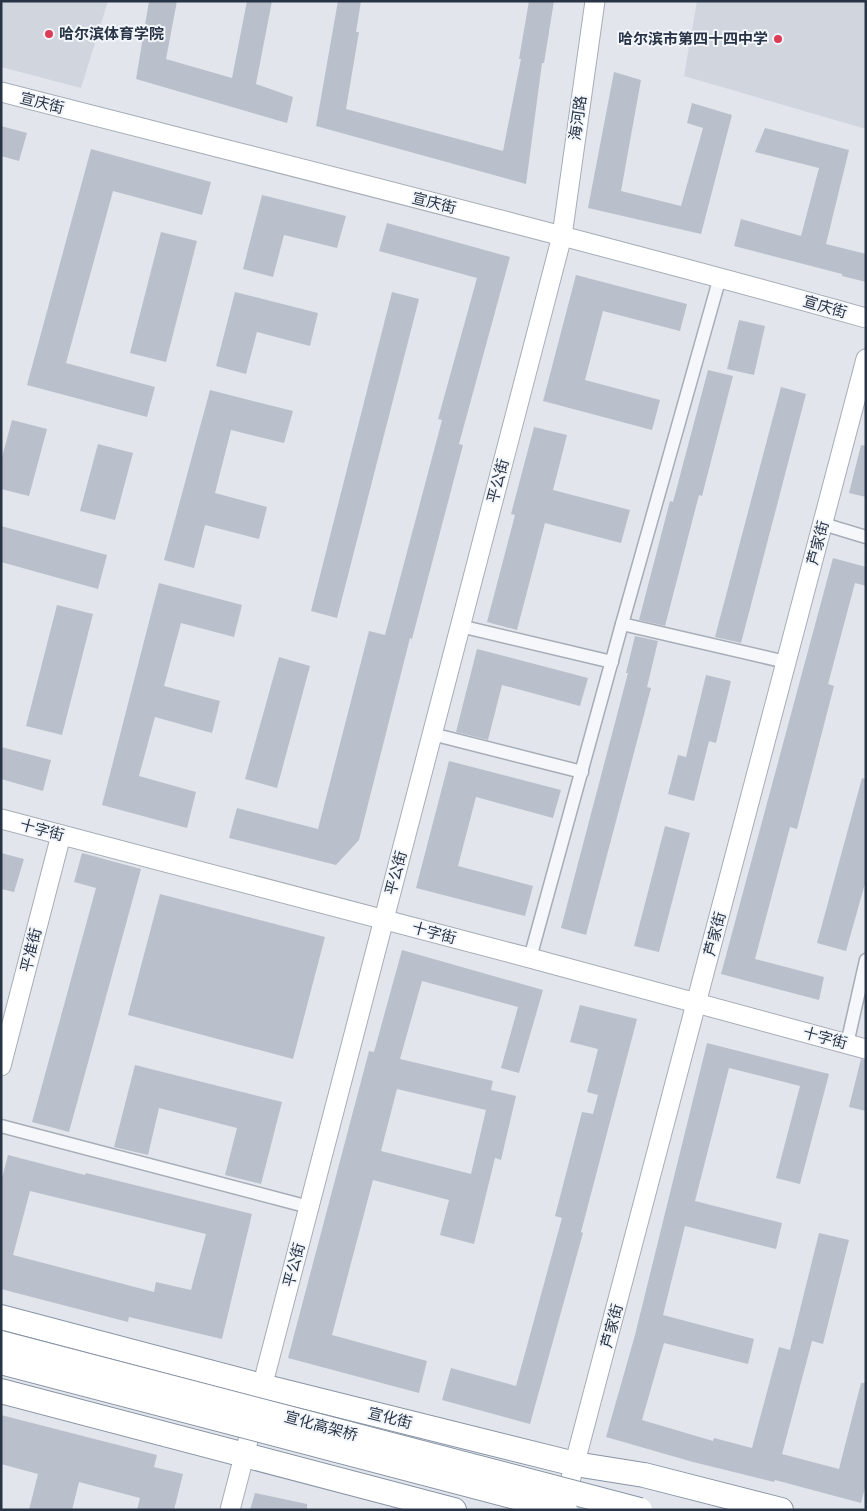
<svg xmlns="http://www.w3.org/2000/svg" width="867" height="1511" font-family="Signika,'Noto Sans SC',sans-serif">
<rect width="100%" height="100%" fill="#e2e6ec"/>
<g fill="#d0d5de">
<path d="M 1,1 L 108,1 L 81,88 L 1,67 Z"/>
<path d="M 697,1 L 866,1 L 866,129 L 684,76 Z"/>
</g>
<g fill="#b9bfcb" fill-rule="evenodd">
<path d="M 149,1 L 177,1 L 166,59 L 232,78 L 247,1 L 272,1 L 256,84 L 293,97 L 287,123 L 136,79 Z"/>
<path d="M 338,1 L 361,1 L 356,32 L 359,32 L 346,109 L 503,151 L 521,59 L 519,59 L 529,1 L 554,1 L 544,63 L 542,63 L 526,184 L 316,126 Z"/>
<path d="M 614,72 L 641,80 L 621,191 L 681,206 L 703,128 L 687,123 L 692,103 L 732,115 L 701,234 L 588,208 Z"/>
<path d="M 1,126 L 27,133 L 19,161 L 1,156 Z"/>
<path d="M 765,128 L 849,150 L 826,244 L 866,254 L 866,282 L 842,276 L 842,274 L 734,246 L 741,219 L 801,236 L 819,168 L 755,152 Z"/>
<path d="M 91,149 L 211,182 L 202,215 L 113,191 L 66,363 L 155,387 L 147,417 L 27,385 Z"/>
<path d="M 262,195 L 346,216 L 337,248 L 284,235 L 273,277 L 243,269 Z"/>
<path d="M 387,223 L 510,257 L 459,444 L 463,445 L 412,639 L 410,638 L 359,840 L 336,865 L 229,838 L 237,808 L 318,829 L 369,631 L 385,635 L 442,420 L 438,419 L 477,278 L 379,251 Z"/>
<path d="M 161,232 L 197,241 L 166,362 L 130,353 Z"/>
<path d="M 576,275 L 687,304 L 680,331 L 603,311 L 585,380 L 660,400 L 652,430 L 543,401 Z"/>
<path d="M 235,292 L 318,313 L 310,346 L 257,332 L 246,374 L 216,366 Z"/>
<path d="M 392,292 L 419,299 L 337,618 L 311,611 Z"/>
<path d="M 739,320 L 765,326 L 754,375 L 727,369 Z"/>
<path d="M 708,370 L 733,376 L 702,496 L 699,495 L 665,626 L 639,620 L 670,501 L 673,502 Z"/>
<path d="M 781,387 L 806,394 L 741,643 L 715,637 Z"/>
<path d="M 210,390 L 293,411 L 284,443 L 231,430 L 215,493 L 267,507 L 259,539 L 205,525 L 194,568 L 164,560 Z"/>
<path d="M 12,420 L 47,429 L 29,496 L 1,489 L 1,461 Z"/>
<path d="M 534,427 L 567,435 L 553,490 L 630,510 L 621,543 L 545,523 L 517,630 L 487,622 L 515,515 L 511,514 Z"/>
<path d="M 98,444 L 133,453 L 115,520 L 80,511 Z"/>
<path d="M 861,445 L 866,446 L 866,497 L 849,493 Z"/>
<path d="M 1,526 L 107,555 L 98,589 L 1,562 Z"/>
<path d="M 833,558 L 866,567 L 866,586 L 855,583 L 828,684 L 834,686 L 797,829 L 790,827 L 755,959 L 824,977 L 819,1000 L 721,974 Z"/>
<path d="M 159,583 L 242,605 L 234,637 L 181,623 L 164,686 L 220,701 L 212,733 L 155,717 L 139,776 L 196,792 L 187,828 L 102,805 Z"/>
<path d="M 57,605 L 93,614 L 62,735 L 26,726 Z"/>
<path d="M 635,636 L 658,641 L 647,687 L 651,688 L 586,935 L 561,928 L 628,673 L 626,673 Z"/>
<path d="M 477,649 L 588,678 L 580,706 L 502,685 L 488,740 L 456,732 Z"/>
<path d="M 279,657 L 310,666 L 277,788 L 245,779 Z"/>
<path d="M 706,675 L 731,681 L 716,743 L 709,741 L 694,801 L 668,794 L 678,755 L 686,757 Z"/>
<path d="M 1,747 L 51,760 L 43,791 L 1,779 Z"/>
<path d="M 449,761 L 561,790 L 553,818 L 476,797 L 458,866 L 533,886 L 525,916 L 416,888 Z"/>
<path d="M 862,778 L 866,779 L 866,880 L 846,951 L 817,943 Z"/>
<path d="M 665,826 L 690,833 L 659,952 L 634,946 Z"/>
<path d="M 1,853 L 24,859 L 14,892 L 1,889 Z"/>
<path d="M 82,853 L 141,869 L 69,1132 L 32,1122 L 96,888 L 74,882 Z"/>
<path d="M 160,894 L 325,937 L 293,1059 L 128,1015 Z"/>
<path d="M 402,950 L 543,990 L 519,1073 L 501,1068 L 518,1007 L 422,981 L 400,1059 L 493,1081 L 491,1090 L 516,1096 L 501,1160 L 495,1158 L 474,1244 L 440,1235 L 449,1200 L 373,1180 L 332,1335 L 427,1361 L 419,1393 L 288,1358 L 369,1051 L 374,1052 ZM 397,1089 L 486,1110 L 471,1174 L 381,1151 Z"/>
<path d="M 580,1005 L 637,1019 L 581,1232 L 583,1233 L 530,1424 L 442,1400 L 451,1368 L 516,1386 L 562,1218 L 555,1216 L 582,1112 L 593,1114 L 598,1095 L 587,1092 L 598,1049 L 570,1042 Z"/>
<path d="M 707,1043 L 829,1074 L 800,1184 L 776,1178 L 800,1086 L 729,1068 L 695,1201 L 782,1223 L 776,1249 L 685,1226 L 663,1315 L 754,1339 L 748,1364 L 664,1343 L 642,1420 L 713,1441 L 714,1438 L 752,1448 L 779,1347 L 790,1350 L 819,1233 L 849,1240 L 823,1344 L 812,1341 L 782,1454 L 839,1469 L 861,1383 L 866,1383 L 866,1484 L 861,1503 L 775,1480 L 774,1482 L 693,1462 L 606,1437 L 635,1335 Z"/>
<path d="M 861,1059 L 866,1060 L 866,1111 L 849,1107 Z"/>
<path d="M 135,1065 L 282,1102 L 261,1184 L 225,1175 L 237,1128 L 159,1108 L 148,1155 L 114,1147 Z"/>
<path d="M 8,1155 L 85,1175 L 86,1173 L 252,1214 L 222,1339 L 129,1317 L 128,1322 L 1,1289 L 1,1182 ZM 30,1191 L 206,1234 L 191,1290 L 156,1282 L 154,1292 L 13,1255 Z"/>
<path d="M 1,1415 L 157,1455 L 154,1467 L 183,1474 L 174,1510 L 137,1510 L 140,1498 L 79,1482 L 72,1510 L 29,1510 L 38,1474 L 1,1464 Z"/>
<path d="M 255,1493 L 307,1504 L 307,1510 L 250,1510 Z"/>
</g>
<g fill="none" stroke-linecap="round" stroke-linejoin="round">
<g stroke="#a6adb7" stroke-width="15">
<g id="street">
<path d="M 823,524 L 866,537"/>
<path d="M 622,624 L 786,662"/>
<path d="M 460,626 L 612,662"/>
<path d="M 432,734 L 582,772"/>
<path d="M 530,958 L 622,624 L 720,277"/>
<path d="M 847,1044 L 866,960"/>
<path d="M 1,1126 L 309,1207"/>
</g>
</g>
<g stroke="#a6adb7" stroke-width="21">
<g id="secondary">
<path d="M 1,92 C 290,166 579,238 866,318"/>
<path d="M 1,819 L 530,958 L 866,1049"/>
<path d="M 1,1066 L 61,835"/>
<path d="M 564,1504 L 866,359"/>
<path d="M 230,1510 L 562,236 L 595,1"/>
</g>
</g>
<g stroke="#8894a4" stroke-width="26">
<g id="highway">
<path d="M 1,1317 L 262,1386 L 575,1464 L 644,1475 L 781,1510"/>
<path d="M 1,1391 L 454,1510"/>
</g>
</g>
<use href="#street" stroke="#f6f7fa" stroke-width="12"/>
<use href="#secondary" stroke="#fff" stroke-width="19"/>
<use href="#highway" stroke="#fff" stroke-width="24"/>
<g stroke="#8894a4" stroke-width="26" stroke-linecap="butt">
<g id="highway-bridge">
<path d="M 1,1343 L 640,1510"/>
<path d="M 1,1362 L 565,1510"/>
</g>
</g>
<use href="#highway-bridge" stroke="#fff" stroke-width="24"/>
</g>
<g fill="#dd3c56" stroke="#f2f5f9" stroke-width="2">
<circle cx="49" cy="34" r="5"/>
<circle cx="778" cy="39" r="5"/>
</g>
<g text-anchor="middle" stroke-width="4" stroke-linejoin="round" paint-order="stroke">
<g font-size="15" font-weight="bold" fill="#283446" stroke="#f2f5f9" text-anchor="start">
<text x="59" y="39">哈尔滨体育学院</text>
<text x="768" y="44" text-anchor="end">哈尔滨市第四十四中学</text>
</g>
<g font-size="15" fill="#283446" stroke="#f2f5f9">
<text transform="translate(42 103) rotate(14)" y="5">宣庆街</text>
<text transform="translate(578 118) rotate(-82)" y="5">海河路</text>
<text transform="translate(434 203) rotate(14)" y="5">宣庆街</text>
<text transform="translate(825 307) rotate(16)" y="5">宣庆街</text>
<text transform="translate(498 481) rotate(-75)" y="5">平公街</text>
<text transform="translate(818 543) rotate(-75)" y="5">芦家街</text>
<text transform="translate(42 830) rotate(15)" y="5">十字街</text>
<text transform="translate(396 873) rotate(-75)" y="5">平公街</text>
<text transform="translate(434 933) rotate(15)" y="5">十字街</text>
<text transform="translate(715 934) rotate(-75)" y="5">芦家街</text>
<text transform="translate(31 950) rotate(-76)" y="5">平准街</text>
<text transform="translate(825 1038) rotate(15)" y="5">十字街</text>
<text transform="translate(294 1265) rotate(-75)" y="5">平公街</text>
<text transform="translate(612 1326) rotate(-75)" y="5">芦家街</text>
<text transform="translate(390 1418) rotate(14)" y="5">宣化街</text>
<text transform="translate(321 1426) rotate(15)" y="5">宣化高架桥</text>
</g>
</g>
<rect width="867" height="1511" fill="none" stroke="#283446" stroke-width="5"/>
</svg>
